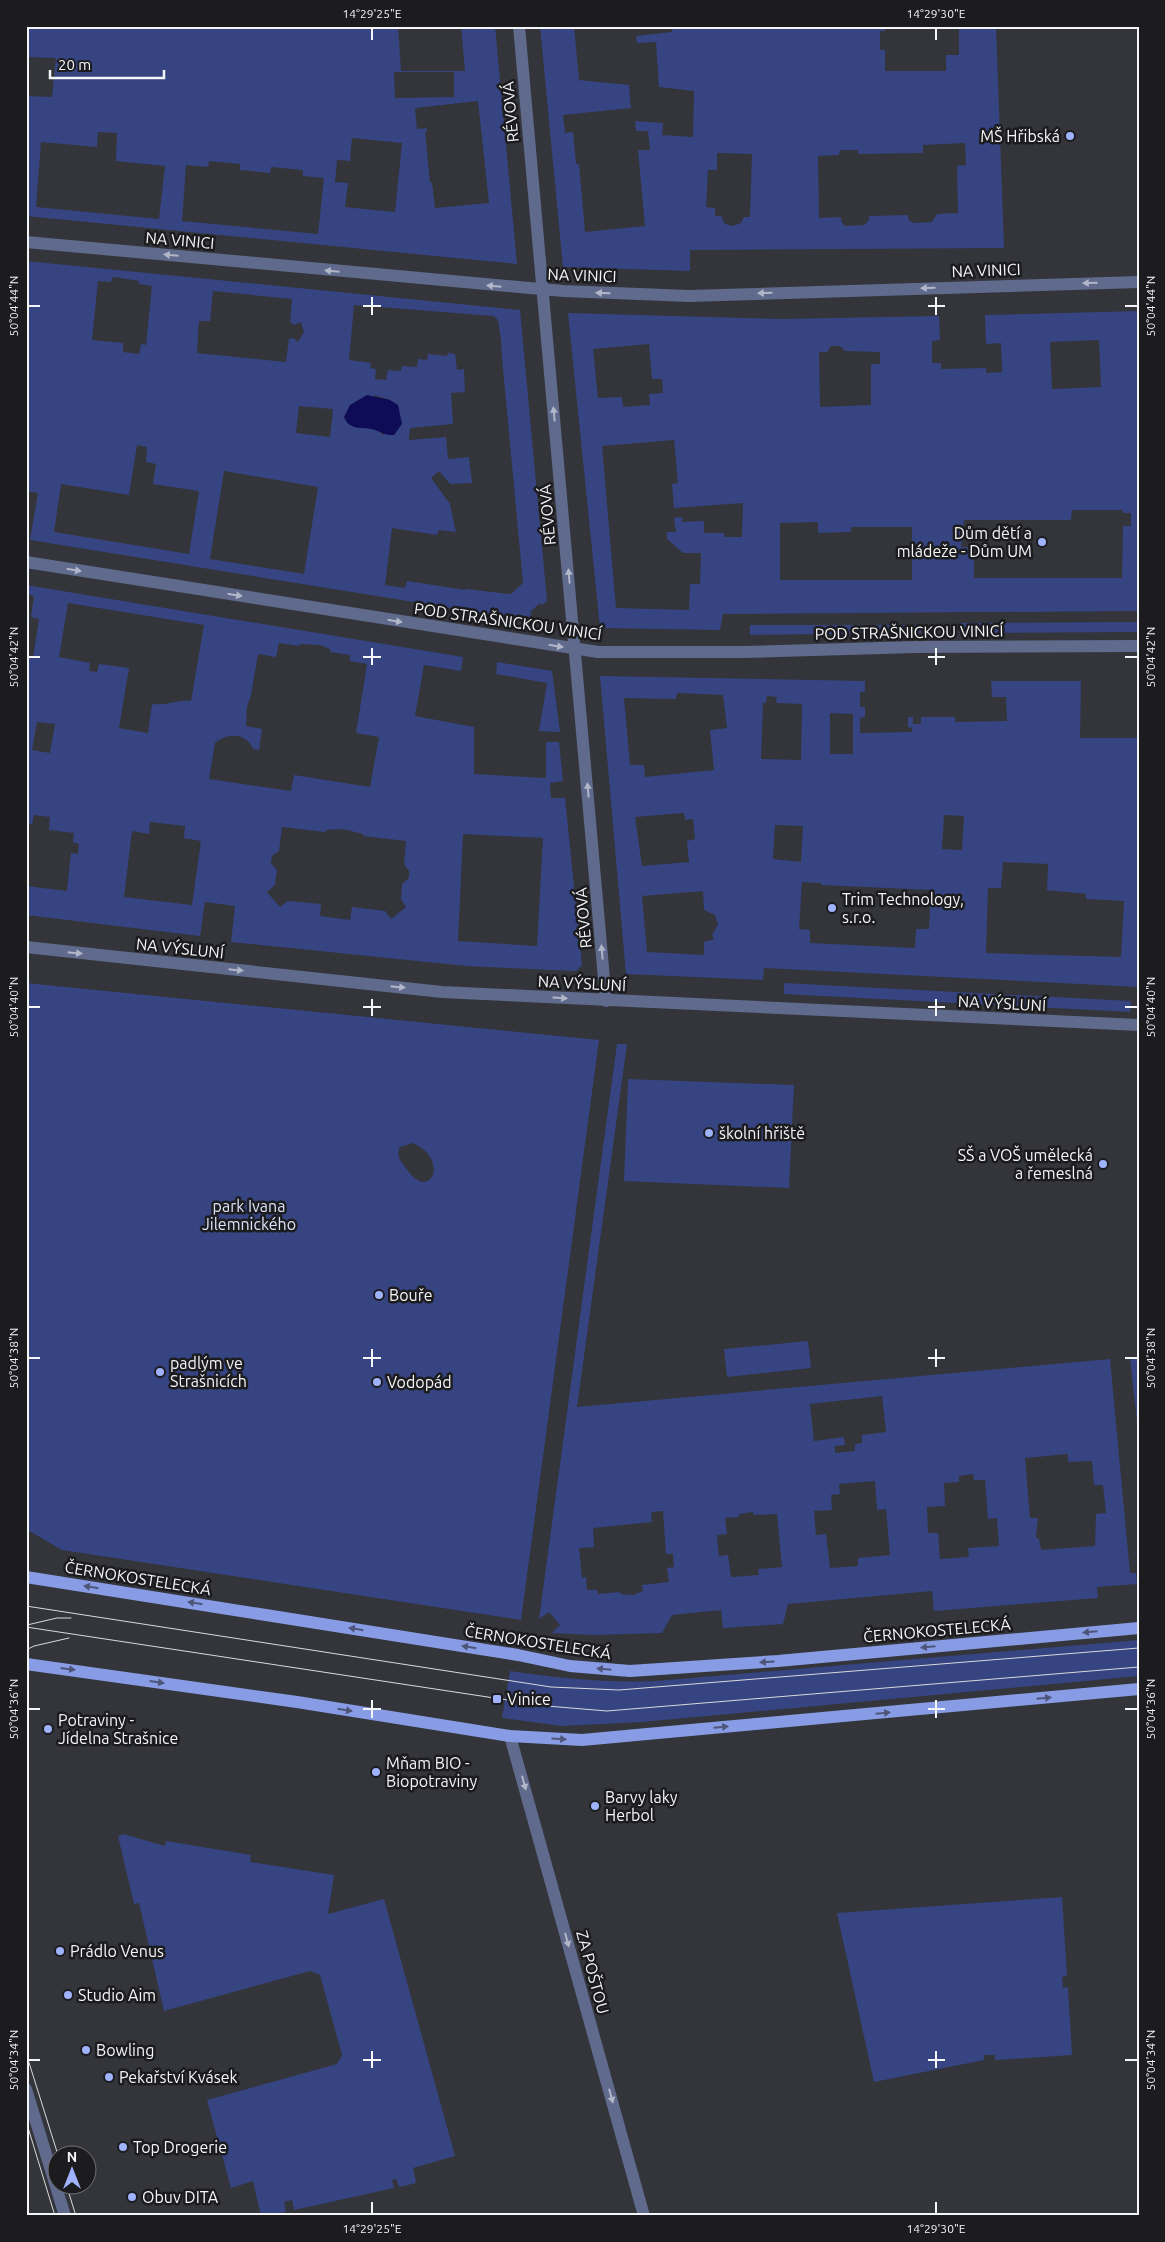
<svg xmlns="http://www.w3.org/2000/svg" width="1165" height="2242" font-family="Ubuntu,sans-serif">
<rect width="100%" height="100%" fill="#33353a"/>
<g fill="#364481" fill-rule="evenodd">
<path d="M 26,26 L 398,26 L 401,71 L 465,71 L 461,26 L 495,26 L 517,264 L 26,216 L 26,96 L 52,97 L 56,58 L 26,57 ZM 394,72 L 454,72 L 454,97 L 395,98 ZM 478,101 L 489,203 L 435,208 L 432,183 L 430,182 L 425,132 L 427,131 L 427,128 L 417,129 L 415,108 ZM 98,132 L 117,133 L 116,161 L 165,166 L 159,219 L 36,207 L 41,142 L 97,147 ZM 352,138 L 402,143 L 395,212 L 345,207 L 348,183 L 335,182 L 337,160 L 350,161 ZM 209,161 L 240,164 L 240,170 L 270,173 L 271,167 L 303,170 L 303,176 L 324,178 L 318,234 L 182,221 L 186,165 L 208,167 Z"/>
<path d="M 540,26 L 574,26 L 579,80 L 629,85 L 631,108 L 563,115 L 565,133 L 573,132 L 576,164 L 579,164 L 585,232 L 645,226 L 638,150 L 650,150 L 648,131 L 636,131 L 635,121 L 663,123 L 662,135 L 693,137 L 694,91 L 659,87 L 656,42 L 637,43 L 636,36 L 672,32 L 672,26 L 885,26 L 885,31 L 880,31 L 880,50 L 885,50 L 885,71 L 946,71 L 946,55 L 959,55 L 959,29 L 948,28 L 948,26 L 996,26 L 1004,248 L 690,250 L 690,271 L 563,267 ZM 965,143 L 966,165 L 957,166 L 958,213 L 937,214 L 932,222 L 913,223 L 908,219 L 908,215 L 869,216 L 869,220 L 864,225 L 845,226 L 841,221 L 841,217 L 819,218 L 818,156 L 839,155 L 840,150 L 858,150 L 858,154 L 923,153 L 923,145 ZM 717,153 L 752,154 L 750,217 L 744,217 L 741,223 L 733,226 L 725,224 L 721,216 L 715,216 L 715,208 L 706,207 L 708,170 L 717,170 Z"/>
<path d="M 26,261 L 520,310 L 547,601 L 542,605 L 540,603 L 530,612 L 532,614 L 526,620 L 30,540 L 38,493 L 26,491 ZM 114,277 L 139,281 L 139,284 L 152,286 L 146,345 L 141,344 L 139,354 L 123,352 L 123,343 L 92,340 L 98,281 L 111,282 L 112,278 ZM 213,291 L 292,299 L 290,322 L 294,325 L 301,322 L 304,332 L 298,342 L 293,338 L 289,339 L 286,362 L 197,353 L 199,321 L 210,321 ZM 354,305 L 493,316 L 498,320 L 502,347 L 501,347 L 523,583 L 511,594 L 466,589 L 466,590 L 407,581 L 405,588 L 385,585 L 392,528 L 437,535 L 439,530 L 456,532 L 450,504 L 431,478 L 439,471 L 450,484 L 472,483 L 469,457 L 448,459 L 446,437 L 409,440 L 410,428 L 453,424 L 451,393 L 465,392 L 464,369 L 457,370 L 455,354 L 448,353 L 447,356 L 428,354 L 427,360 L 418,359 L 417,367 L 402,366 L 401,371 L 388,370 L 386,380 L 375,379 L 376,369 L 370,368 L 371,363 L 349,360 ZM 374,395 L 390,400 L 384,435 L 375,429 ZM 299,406 L 333,409 L 330,437 L 296,433 ZM 137,445 L 147,447 L 146,462 L 156,464 L 153,484 L 199,491 L 189,554 L 54,532 L 61,484 L 129,495 ZM 224,471 L 318,487 L 304,574 L 210,559 Z"/>
<path d="M 1139,311 L 1139,611 L 723,614 L 720,630 L 600,628 L 568,313 L 781,319 L 939,316 L 940,340 L 932,341 L 932,363 L 941,363 L 941,369 L 986,368 L 986,373 L 1002,372 L 1001,343 L 986,344 L 985,315 ZM 1099,340 L 1101,387 L 1052,389 L 1050,342 ZM 649,344 L 652,379 L 662,379 L 663,393 L 649,394 L 650,405 L 623,407 L 622,397 L 598,398 L 593,349 ZM 831,346 L 840,346 L 845,351 L 880,352 L 880,364 L 871,364 L 871,405 L 820,407 L 819,352 L 827,352 ZM 674,440 L 678,483 L 672,484 L 674,508 L 743,503 L 742,537 L 725,537 L 724,533 L 704,533 L 704,521 L 682,522 L 682,517 L 674,518 L 676,532 L 667,532 L 667,539 L 683,553 L 701,553 L 700,584 L 690,584 L 689,610 L 616,608 L 602,446 ZM 1072,510 L 1122,510 L 1123,513 L 1131,513 L 1131,526 L 1123,526 L 1122,578 L 974,578 L 974,548 L 961,547 L 964,520 L 1071,520 ZM 818,522 L 818,533 L 851,532 L 851,527 L 912,527 L 912,580 L 780,580 L 780,523 Z"/>
<path d="M 26,585 L 463,657 L 461,671 L 424,665 L 415,716 L 474,727 L 474,774 L 546,778 L 546,742 L 559,742 L 563,781 L 550,783 L 551,798 L 565,798 L 582,965 L 576,971 L 466,966 L 231,942 L 235,906 L 205,902 L 200,936 L 26,915 L 26,886 L 67,891 L 71,853 L 78,854 L 79,844 L 73,842 L 74,833 L 49,830 L 50,817 L 34,815 L 32,824 L 26,823 L 26,656 L 33,657 L 39,619 L 31,617 L 34,596 L 26,594 ZM 68,603 L 204,625 L 191,701 C 178,699 166,706 152,704 L 148,733 L 119,728 L 129,668 L 99,664 L 97,672 L 89,671 L 90,663 L 59,657 ZM 279,643 L 299,646 L 300,644 L 320,645 L 330,649 L 330,652 L 350,655 L 350,661 L 367,664 L 356,733 L 379,737 L 370,787 L 294,775 L 291,791 L 209,779 L 215,743 C 227,733 246,732 253,749 L 259,750 L 262,729 L 246,726 L 247,707 L 251,695 L 258,654 L 276,657 ZM 37,722 L 55,724 L 50,753 L 32,750 ZM 150,822 L 185,826 L 184,838 L 201,841 L 192,905 L 124,897 L 132,831 L 149,834 ZM 282,827 L 325,832 L 326,830 C 345,828 346,830 363,834 L 363,836 L 406,841 L 404,864 L 409,871 L 409,878 L 402,884 L 401,899 L 406,907 L 391,919 L 385,911 L 352,907 L 350,920 L 320,916 L 321,904 L 288,901 L 280,907 L 267,892 L 275,885 L 277,870 L 271,863 L 272,856 L 279,851 ZM 463,834 L 543,838 L 537,946 L 458,941 Z"/>
<path d="M 1139,622 L 1139,632 L 959,633 L 959,623 Z"/>
<path d="M 750,625 L 921,625 L 921,633 L 750,635 Z"/>
<path d="M 497,662 L 552,671 L 560,732 L 539,731 L 547,683 L 496,674 Z"/>
<path d="M 600,676 L 865,681 L 865,692 L 860,692 L 860,707 L 865,707 L 865,717 L 860,718 L 860,733 L 912,732 L 912,728 L 908,727 L 908,717 L 913,717 L 913,724 L 921,724 L 921,717 L 955,717 L 955,722 L 1007,721 L 1006,697 L 992,697 L 991,681 L 1081,681 L 1080,738 L 1139,738 L 1139,987 L 764,968 L 763,980 L 626,974 ZM 677,693 L 723,695 L 727,728 L 710,730 L 714,770 L 645,777 L 644,765 L 630,765 L 624,698 L 676,699 ZM 767,696 L 777,697 L 776,703 L 802,704 L 801,760 L 761,759 L 763,703 L 766,703 ZM 830,713 L 853,714 L 853,754 L 830,754 ZM 684,813 L 685,820 L 693,819 L 695,839 L 687,841 L 689,862 L 642,866 L 635,817 ZM 944,815 L 964,816 L 962,850 L 942,849 ZM 775,825 L 803,826 L 801,862 L 773,859 ZM 1003,862 L 1048,864 L 1047,890 L 1086,894 L 1086,899 L 1124,901 L 1121,957 L 986,953 L 988,888 L 1001,888 ZM 802,882 L 821,883 L 821,885 L 931,890 L 929,929 L 916,929 L 915,948 L 810,943 L 810,930 L 799,929 ZM 703,891 L 704,910 L 715,915 L 718,924 L 712,935 L 714,939 L 704,942 L 704,955 L 647,952 L 642,896 Z"/>
<path d="M 26,983 L 599,1040 L 521,1620 L 62,1550 L 26,1529 ZM 413,1143 C 445,1157 435,1192 416,1179 C 411,1176 407,1169 403,1164 C 398,1158 397,1154 400,1147 Z"/>
<path d="M 784,983 L 1131,1001 L 1130,1012 L 784,994 Z"/>
<path d="M 617,1044 L 627,1044 L 577,1407 L 1110,1359 L 1130,1573 L 1136,1573 L 1137,1584 L 1097,1587 L 1098,1598 L 934,1611 L 932,1591 L 788,1604 L 783,1624 L 723,1628 L 721,1610 L 672,1615 L 662,1633 L 593,1635 L 552,1633 L 560,1625 L 549,1612 L 539,1619 ZM 882,1396 L 886,1432 L 862,1435 L 862,1443 L 855,1444 L 855,1451 L 835,1453 L 835,1446 L 845,1445 L 844,1437 L 814,1441 L 810,1404 ZM 1068,1454 L 1068,1462 L 1092,1461 L 1094,1485 L 1103,1485 L 1106,1513 L 1096,1514 L 1095,1546 L 1041,1550 L 1039,1539 L 1036,1537 L 1038,1518 L 1030,1518 L 1025,1458 ZM 973,1474 L 974,1480 L 985,1480 L 988,1519 L 997,1518 L 999,1546 L 968,1548 L 969,1557 L 940,1559 L 938,1533 L 928,1533 L 927,1507 L 945,1506 L 944,1483 L 959,1482 L 959,1476 ZM 875,1481 L 877,1510 L 886,1509 L 890,1555 L 858,1558 L 858,1566 L 830,1568 L 826,1534 L 816,1535 L 814,1511 L 832,1510 L 831,1495 L 840,1494 L 839,1484 ZM 663,1511 L 666,1554 L 673,1554 L 674,1567 L 667,1568 L 669,1582 L 642,1585 L 643,1591 L 633,1595 L 621,1594 L 620,1592 L 598,1594 L 597,1590 L 587,1590 L 586,1577 L 582,1578 L 579,1548 L 594,1547 L 593,1528 L 652,1522 L 651,1512 ZM 753,1512 L 754,1515 L 777,1514 L 782,1567 L 758,1569 L 759,1575 L 731,1577 L 728,1555 L 719,1556 L 717,1535 L 727,1534 L 725,1518 L 739,1517 L 739,1514 Z"/>
<path d="M 628,1079 L 794,1085 L 789,1188 L 624,1181 Z"/>
<path d="M 808,1341 L 811,1368 L 727,1377 L 724,1349 Z"/>
<path d="M 1139,1357 L 1139,1439 L 1130,1358 Z"/>
<path d="M 1139,1640 L 1139,1676 L 642,1722 L 561,1726 L 502,1718 L 510,1671 C 559,1678 607,1683 656,1681 Z"/>
<path d="M 123,1834 L 165,1846 L 166,1841 L 251,1855 L 250,1862 L 334,1875 L 328,1914 L 384,1899 L 455,2156 L 413,2168 L 416,2183 L 399,2187 L 396,2179 L 392,2180 L 394,2188 L 294,2210 L 292,2200 L 284,2202 L 286,2212 L 261,2216 L 253,2181 L 231,2188 L 207,2100 L 337,2064 L 342,2055 L 320,1975 L 310,1971 L 164,2011 L 139,1903 L 134,1904 L 118,1836 Z"/>
<path d="M 1062,1897 L 1067,1976 L 1062,1977 L 1063,1988 L 1068,1987 L 1072,2055 L 995,2060 L 995,2055 L 984,2055 L 984,2060 L 874,2082 L 837,1913 Z"/>
</g>
<path fill="#0e0b57" d="M 367,395 L 390,400 L 398,405 L 402,424 L 394,435 C 385,435 383,433 375,430 C 364,426 350,432 344,417 L 350,405 Z"/>
<g fill="none" stroke-linecap="round" stroke-linejoin="round">
<g stroke="#5f6a8d" stroke-width="12">
<path d="M 519,26 L 606,1001"/>
<path d="M 26,242 L 563,291 L 689,296 L 1139,282"/>
<path d="M 26,562 L 598,652 L 743,652 L 915,647 L 1139,646"/>
<path d="M 26,947 L 442,992 L 1139,1025"/>
<path d="M 510,1736 L 644,2216"/>
<path d="M 26,2089 L 65,2216"/>
</g>
<g stroke="#889ce5" stroke-width="12">
<path d="M 26,1577 L 518,1655 L 570,1666 L 630,1671 L 778,1661 L 1139,1628"/>
<path d="M 26,1664 L 297,1702 L 510,1736 L 582,1740 L 1139,1689"/>
</g>
<g stroke="#d8dadd" stroke-width="1">
<path d="M 26,1606 L 551,1687 L 619,1690 L 1139,1648"/>
<path d="M 27,1625 L 57,1618 L 71,1618"/>
<path d="M 26,1627 L 547,1706 L 607,1711 L 1139,1667"/>
<path d="M 26,1650 L 34,1646 L 69,1638"/>
<path d="M 26,2053 L 58,2155"/>
<path d="M 26,2121 L 55,2216"/>
<path d="M 66,2184 L 76,2216"/>
</g>
</g>
<defs><path id="oneway-solid" d="M-6-.8H1V-3.2L6.5 0L1 3.2V.8H-6Z" transform="scale(1.25)"/></defs>
<g fill="#b1b6c8">
<use href="#oneway-solid" transform="translate(171 255) rotate(-175)"/>
<use href="#oneway-solid" transform="translate(332 271) rotate(-175)"/>
<use href="#oneway-solid" transform="translate(1090 283) rotate(178)"/>
<use href="#oneway-solid" transform="translate(494 286) rotate(-175)"/>
<use href="#oneway-solid" transform="translate(928 288) rotate(178)"/>
<use href="#oneway-solid" transform="translate(603 293) rotate(-178)"/>
<use href="#oneway-solid" transform="translate(765 293) rotate(178)"/>
<use href="#oneway-solid" transform="translate(554 414) rotate(-95)"/>
<use href="#oneway-solid" transform="translate(74 570) rotate(9)"/>
<use href="#oneway-solid" transform="translate(569 576) rotate(-95)"/>
<use href="#oneway-solid" transform="translate(235 595) rotate(9)"/>
<use href="#oneway-solid" transform="translate(395 621) rotate(9)"/>
<use href="#oneway-solid" transform="translate(556 646) rotate(9)"/>
<use href="#oneway-solid" transform="translate(588 790) rotate(-95)"/>
<use href="#oneway-solid" transform="translate(602 952) rotate(-95)"/>
<use href="#oneway-solid" transform="translate(75 953) rotate(6)"/>
<use href="#oneway-solid" transform="translate(236 970) rotate(6)"/>
<use href="#oneway-solid" transform="translate(398 987) rotate(6)"/>
<use href="#oneway-solid" transform="translate(560 998) rotate(3)"/>
<use href="#oneway-solid" transform="translate(524 1783) rotate(75)"/>
<use href="#oneway-solid" transform="translate(567 1940) rotate(75)"/>
<use href="#oneway-solid" transform="translate(611 2096) rotate(75)"/>
</g>
<g fill="#4d5678">
<use href="#oneway-solid" transform="translate(91 1587) rotate(-171)"/>
<use href="#oneway-solid" transform="translate(195 1603) rotate(-171)"/>
<use href="#oneway-solid" transform="translate(356 1629) rotate(-171)"/>
<use href="#oneway-solid" transform="translate(1090 1632) rotate(175)"/>
<use href="#oneway-solid" transform="translate(469 1647) rotate(-171)"/>
<use href="#oneway-solid" transform="translate(928 1647) rotate(175)"/>
<use href="#oneway-solid" transform="translate(767 1662) rotate(176)"/>
<use href="#oneway-solid" transform="translate(68 1669) rotate(7)"/>
<use href="#oneway-solid" transform="translate(604 1669) rotate(-175)"/>
<use href="#oneway-solid" transform="translate(157 1682) rotate(8)"/>
<use href="#oneway-solid" transform="translate(1044 1698) rotate(-5)"/>
<use href="#oneway-solid" transform="translate(345 1710) rotate(9)"/>
<use href="#oneway-solid" transform="translate(883 1713) rotate(-5)"/>
<use href="#oneway-solid" transform="translate(721 1727) rotate(-5)"/>
<use href="#oneway-solid" transform="translate(559 1739) rotate(3)"/>
</g>
<path fill="none" stroke="#f4f5f8" stroke-width="2" d="M 372,28 L 372,40M 936,28 L 936,40M 372,297 L 372,315M 936,297 L 936,315M 28,306 L 40,306M 363,306 L 381,306M 928,306 L 945,306M 1125,306 L 1138,306M 372,648 L 372,665M 936,648 L 936,665M 28,657 L 40,657M 363,657 L 381,657M 928,657 L 945,657M 1125,657 L 1138,657M 372,999 L 372,1016M 936,999 L 936,1016M 28,1007 L 40,1007M 363,1007 L 381,1007M 928,1007 L 945,1007M 1125,1007 L 1138,1007M 372,1349 L 372,1367M 936,1349 L 936,1367M 28,1358 L 40,1358M 363,1358 L 381,1358M 928,1358 L 945,1358M 1125,1358 L 1138,1358M 372,1700 L 372,1718M 936,1700 L 936,1718M 28,1709 L 40,1709M 363,1709 L 381,1709M 928,1709 L 945,1709M 1125,1709 L 1138,1709M 372,2051 L 372,2068M 936,2051 L 936,2068M 28,2060 L 40,2060M 363,2060 L 381,2060M 928,2060 L 945,2060M 1125,2060 L 1138,2060M 372,2202 L 372,2214M 936,2202 L 936,2214"/>
<g fill="#9fb3fd" stroke="#1c1c1f" stroke-width="2">
<circle cx="1070" cy="136" r="5"/>
<circle cx="1042" cy="542" r="5"/>
<circle cx="832" cy="908" r="5"/>
<circle cx="709" cy="1133" r="5"/>
<circle cx="1103" cy="1164" r="5"/>
<circle cx="379" cy="1295" r="5"/>
<circle cx="160" cy="1372" r="5"/>
<circle cx="377" cy="1382" r="5"/>
<rect x="492" y="1694" width="10" height="10" rx="2.5"/>
<circle cx="48" cy="1729" r="5"/>
<circle cx="376" cy="1772" r="5"/>
<circle cx="595" cy="1806" r="5"/>
<circle cx="60" cy="1951" r="5"/>
<circle cx="68" cy="1995" r="5"/>
<circle cx="86" cy="2050" r="5"/>
<circle cx="109" cy="2077" r="5"/>
<circle cx="123" cy="2147" r="5"/>
<circle cx="132" cy="2197" r="5"/>
</g>
<g text-anchor="middle" stroke-width="5" stroke-linejoin="round" paint-order="stroke">
<g font-size="16" fill="#f4f5f8" stroke="#1c1c1f">
<text transform="translate(510 112) rotate(-95)" y="6">RÉVOVÁ</text>
<text transform="translate(180 240) rotate(5)" y="6">NA VINICI</text>
<text transform="translate(986 270) rotate(-2)" y="6">NA VINICI</text>
<text transform="translate(582 275) rotate(2)" y="6">NA VINICI</text>
<text transform="translate(547 515) rotate(-95)" y="6">RÉVOVÁ</text>
<text transform="translate(508 621) rotate(8)" y="6">POD STRAŠNICKOU VINICÍ</text>
<text transform="translate(909 632) rotate(-1)" y="6">POD STRAŠNICKOU VINICÍ</text>
<text transform="translate(583 918) rotate(-95)" y="6">RÉVOVÁ</text>
<text transform="translate(180 948) rotate(6)" y="6">NA VÝSLUNÍ</text>
<text transform="translate(582 983) rotate(3)" y="6">NA VÝSLUNÍ</text>
<text transform="translate(1002 1003) rotate(3)" y="6">NA VÝSLUNÍ</text>
<text transform="translate(138 1578) rotate(9)" y="6">ČERNOKOSTELECKÁ</text>
<text transform="translate(937 1630) rotate(-5)" y="6">ČERNOKOSTELECKÁ</text>
<text transform="translate(538 1642) rotate(9)" y="6">ČERNOKOSTELECKÁ</text>
<text transform="translate(593 1972) rotate(75)" y="6">ZA POŠTOU</text>
</g>
<g font-size="16" fill="#f4f5f8" stroke="#1c1c1f" text-anchor="start">
<text x="1060" y="142" text-anchor="end">MŠ Hřibská</text>
<text x="1032" y="539" text-anchor="end">Dům dětí a<tspan x="1032" dy="18">mládeže - Dům UM</tspan></text>
<text x="842" y="905">Trim Technology,<tspan x="842" dy="18">s.r.o.</tspan></text>
<text x="719" y="1139">školní hřiště</text>
<text x="1093" y="1161" text-anchor="end">SŠ a VOŠ umělecká<tspan x="1093" dy="18">a řemeslná</tspan></text>
<text x="389" y="1301">Bouře</text>
<text x="170" y="1369">padlým ve<tspan x="170" dy="18">Strašnicích</tspan></text>
<text x="387" y="1388">Vodopád</text>
<text x="507" y="1705">Vinice</text>
<text x="58" y="1726">Potraviny -<tspan x="58" dy="18">Jídelna Strašnice</tspan></text>
<text x="386" y="1769">Mňam BIO -<tspan x="386" dy="18">Biopotraviny</tspan></text>
<text x="605" y="1803">Barvy laky<tspan x="605" dy="18">Herbol</tspan></text>
<text x="70" y="1957">Prádlo Venus</text>
<text x="78" y="2001">Studio Aim</text>
<text x="96" y="2056">Bowling</text>
<text x="119" y="2083">Pekařství Kvásek</text>
<text x="133" y="2153">Top Drogerie</text>
<text x="142" y="2203">Obuv DITA</text>
</g>
<g font-size="16" fill="#dce3fa" stroke="#1c1c1f">
<text x="249" y="1212">park Ivana<tspan x="249" dy="18">Jilemnického</tspan></text>
</g>
</g>
<rect width="1165" height="2242" fill="none" stroke="#1c1c1f" stroke-width="55"/>
<g transform="translate(72 2170)"><circle r="24" fill="#1c1c1f" stroke="#727376"/>
<path d="M0-4L9 19L0 12L-9 19Z" fill="#9fb3fd"/>
<text y="-8" font-size="14" font-weight="bold" text-anchor="middle" fill="#f4f5f8">N</text>
</g>
<path d="M50 70v8h114v-8" fill="none" stroke="#f4f5f8" stroke-width="2.5"/>
<text x="58" y="70" font-size="15" fill="#f4f5f8" stroke="#1c1c1f" stroke-width="4" paint-order="stroke">20 m</text>
<rect x="28" y="28" width="1110" height="2186" fill="none" stroke="#f4f5f8" stroke-width="2"/>
<g font-size="12" text-anchor="middle" fill="#f4f5f8">
<text x="372" y="18">14°29'25"E</text>
<text x="936" y="18">14°29'30"E</text>
<text transform="translate(14 306) rotate(-90)" y="4">50°04'44"N</text>
<text transform="translate(1151 306) rotate(-90)" y="4">50°04'44"N</text>
<text transform="translate(14 657) rotate(-90)" y="4">50°04'42"N</text>
<text transform="translate(1151 657) rotate(-90)" y="4">50°04'42"N</text>
<text transform="translate(14 1007) rotate(-90)" y="4">50°04'40"N</text>
<text transform="translate(1151 1007) rotate(-90)" y="4">50°04'40"N</text>
<text transform="translate(14 1358) rotate(-90)" y="4">50°04'38"N</text>
<text transform="translate(1151 1358) rotate(-90)" y="4">50°04'38"N</text>
<text transform="translate(14 1709) rotate(-90)" y="4">50°04'36"N</text>
<text transform="translate(1151 1709) rotate(-90)" y="4">50°04'36"N</text>
<text transform="translate(14 2060) rotate(-90)" y="4">50°04'34"N</text>
<text transform="translate(1151 2060) rotate(-90)" y="4">50°04'34"N</text>
<text x="372" y="2233">14°29'25"E</text>
<text x="936" y="2233">14°29'30"E</text>
</g>
</svg>
